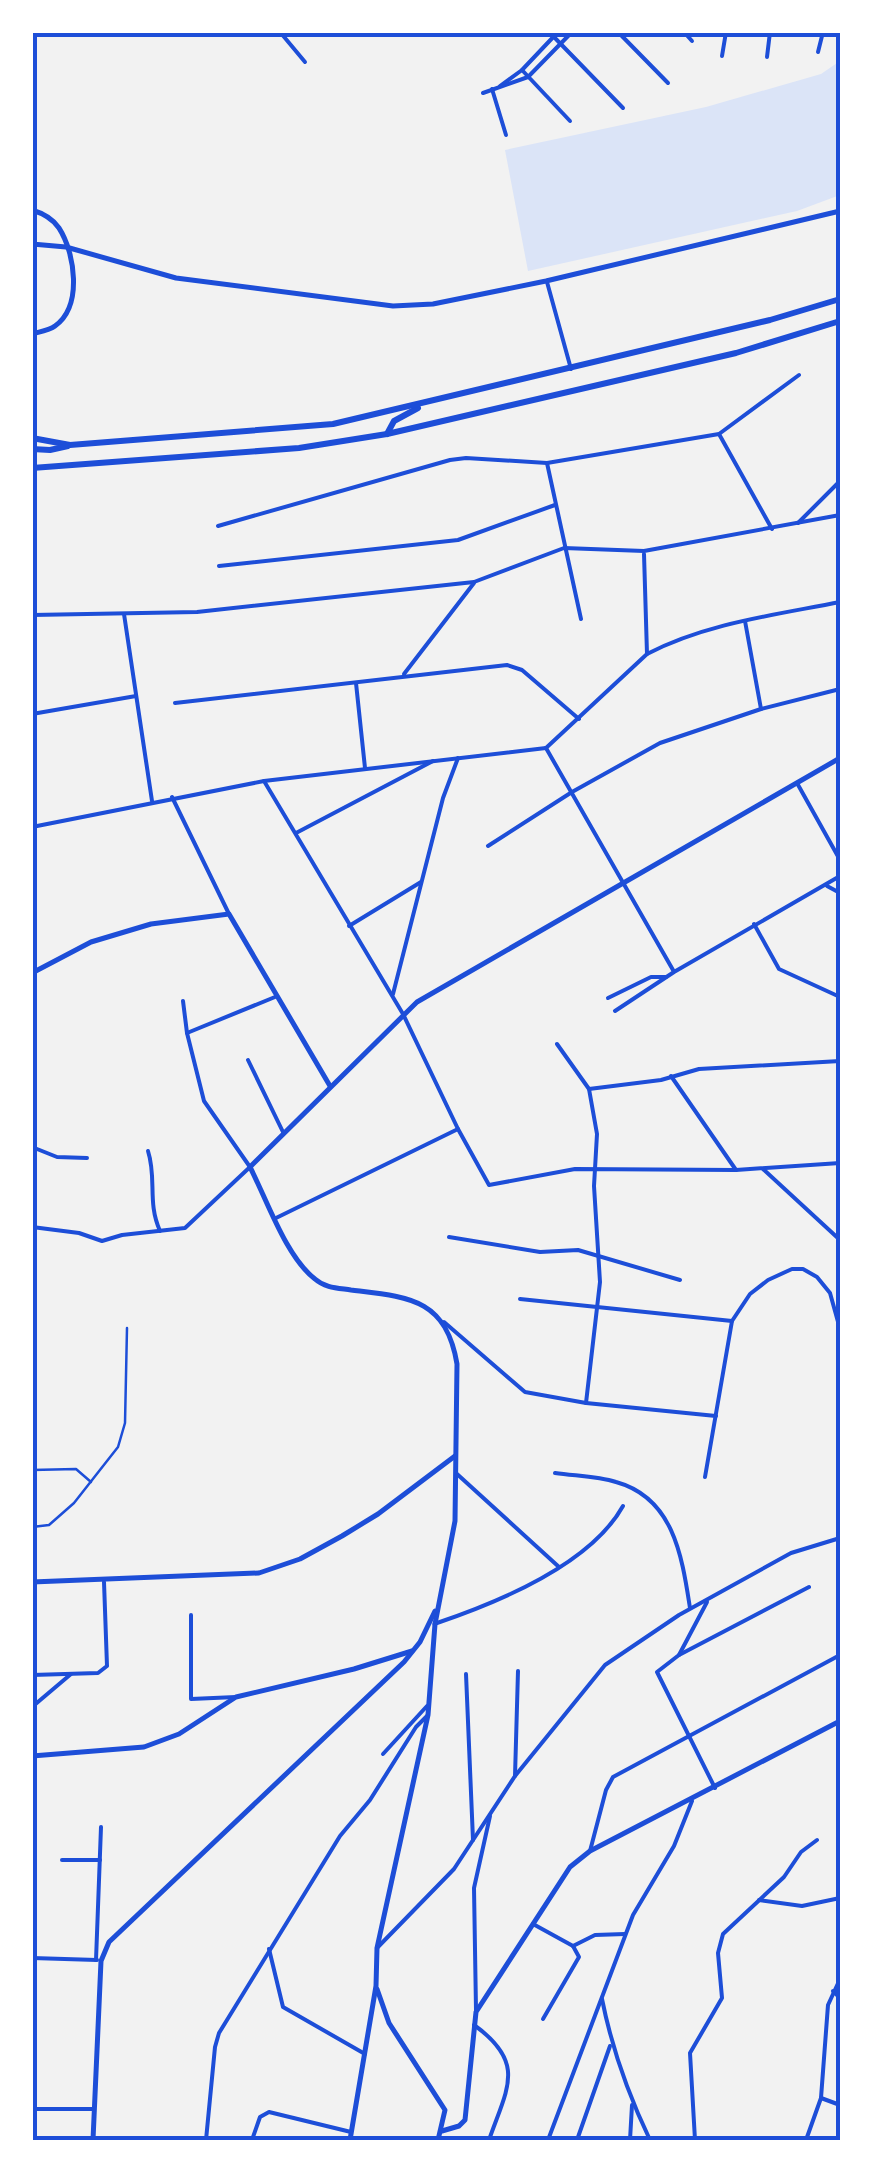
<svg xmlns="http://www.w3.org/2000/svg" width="873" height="2173" font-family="Raleway,sans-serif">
<rect width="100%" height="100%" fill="#f2f2f2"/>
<path fill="#dbe4f7" d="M 840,61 L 840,195 L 797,211 L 528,271 L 505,150 L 706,107 L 821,74 Z"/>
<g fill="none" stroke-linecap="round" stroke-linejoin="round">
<g stroke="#1d4ed8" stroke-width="2.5">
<path d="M 32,1470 L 76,1469 L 91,1482"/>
<path d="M 32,1527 L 49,1525 L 74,1503 L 118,1447 L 125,1423 L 127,1328"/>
</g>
<g stroke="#1d4ed8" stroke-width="4">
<path d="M 280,32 L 305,62"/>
<path d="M 618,32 L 668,83"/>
<path d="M 684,32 L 692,41"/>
<path d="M 554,37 L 623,108"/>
<path d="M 818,52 L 823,32"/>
<path d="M 722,56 L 726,32"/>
<path d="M 767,57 L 770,32"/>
<path d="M 522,70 L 570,121"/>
<path d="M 500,86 L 522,70 L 558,32"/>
<path d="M 492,89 L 506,135"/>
<path d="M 483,93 L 528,77 L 572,32"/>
<path d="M 547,282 L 571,369"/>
<path d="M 719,434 L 772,529"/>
<path d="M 547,463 L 581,619"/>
<path d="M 798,523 L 840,481"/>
<path d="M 218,526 L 450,460 L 466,458 L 547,463 L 719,434 L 799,375"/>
<path d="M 644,554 L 647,654"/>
<path d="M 219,566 L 458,540 L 555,505"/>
<path d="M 124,614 L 152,801"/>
<path d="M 32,615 L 197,612 L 474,582 L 564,548 L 644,551 L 840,515"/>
<path d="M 745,621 L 761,709"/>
<path d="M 404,674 L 474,583"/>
<path d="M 356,683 L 365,768"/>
<path d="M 175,703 L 507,665 L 522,670 L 579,719"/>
<path d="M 32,714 L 136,696"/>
<path d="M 546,748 L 647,654 C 707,623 775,615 840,602"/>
<path d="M 546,748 L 673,970"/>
<path d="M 264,781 L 403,1014 L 458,1129 L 489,1185 L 575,1169 L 736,1170 L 840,1163"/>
<path d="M 797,783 L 840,860"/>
<path d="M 172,797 L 229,914"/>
<path d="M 32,827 L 264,781 L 546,748"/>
<path d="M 296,833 L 433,761"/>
<path d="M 488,846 L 572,792 L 660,743 L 761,709 L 840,689"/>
<path d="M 827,886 L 840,893"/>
<path d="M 32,903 L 33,903"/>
<path d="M 754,924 L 779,969 L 840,997"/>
<path d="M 349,926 L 421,882"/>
<path d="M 393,994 L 443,798 L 458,758"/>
<path d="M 608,998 L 651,977 L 666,977"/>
<path d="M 615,1011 L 674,972 L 840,876"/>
<path d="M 187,1033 L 275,997"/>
<path d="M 557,1044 L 589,1089 L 597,1134 L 594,1186 L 600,1282 L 586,1403"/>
<path d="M 248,1060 L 283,1132"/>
<path d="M 671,1076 L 736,1170"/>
<path d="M 589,1089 L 661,1080 L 699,1069 L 840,1061"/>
<path d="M 32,1147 L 57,1157 L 87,1158"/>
<path d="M 148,1151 C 157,1179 147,1202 160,1231"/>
<path d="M 763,1169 L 840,1240"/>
<path d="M 276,1218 L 458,1129"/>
<path d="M 32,1227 L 79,1233 L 102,1241 L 122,1235 L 185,1228 L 250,1167 L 204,1101 L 187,1033 L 183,1001"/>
<path d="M 449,1237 L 540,1252 L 578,1250 L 680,1280"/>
<path d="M 520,1299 L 732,1321"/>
<path d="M 444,1322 L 525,1392 L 586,1403 L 716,1416"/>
<path d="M 555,1473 C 575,1476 597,1476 616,1482 C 674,1498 682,1557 690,1608"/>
<path d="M 457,1474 L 559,1567"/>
<path d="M 705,1477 L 732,1321 L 750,1294 L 768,1280 L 792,1269 L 803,1269 L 817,1277 L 830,1293 L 840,1329"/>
<path d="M 191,1615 L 191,1699 L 236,1697"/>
<path d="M 437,1623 C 499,1602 590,1565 623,1506"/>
<path d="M 679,1655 L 707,1602"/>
<path d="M 466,1674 L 473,1840"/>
<path d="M 32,1675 L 98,1673 L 107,1666 L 104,1582"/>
<path d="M 32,1707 L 71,1674"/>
<path d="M 383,1754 L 427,1706"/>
<path d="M 515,1776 L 518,1671"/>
<path d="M 715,1788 L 657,1672 L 679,1655 L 809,1587"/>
<path d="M 590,1851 L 606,1790 L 613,1777 L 840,1655"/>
<path d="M 62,1860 L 100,1860"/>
<path d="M 759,1900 L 802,1906 L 840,1898"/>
<path d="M 533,1924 L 573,1946 L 579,1957 L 543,2019"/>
<path d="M 573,1946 L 595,1935 L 625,1934"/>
<path d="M 377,1948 L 454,1869 L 515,1776 L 605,1665 L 679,1615 L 791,1553 L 840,1538"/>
<path d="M 269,1949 L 283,2007 L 365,2054"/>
<path d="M 32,1958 L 97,1960"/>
<path d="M 96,1960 L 101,1827"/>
<path d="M 833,1991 L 840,1998"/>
<path d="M 602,1999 C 612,2049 628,2094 650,2140"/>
<path d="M 476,2010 L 474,1888 L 490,1816"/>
<path d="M 474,2025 C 527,2063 507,2088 489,2140"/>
<path d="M 821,2098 L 840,2105"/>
<path d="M 32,2109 L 93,2109"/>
<path d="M 206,2140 L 215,2047 L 219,2033 L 340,1836 L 370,1800 L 416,1727 L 428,1715"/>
<path d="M 252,2140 L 260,2117 L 269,2112 L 351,2132"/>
<path d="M 548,2140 L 633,1915 L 674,1846 L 692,1801"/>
<path d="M 577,2140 L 610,2046"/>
<path d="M 630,2140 L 632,2105"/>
<path d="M 695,2140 L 690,2053 L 722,1998 L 718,1953 L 723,1934 L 784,1877 L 801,1852 L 817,1840"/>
<path d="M 806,2140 L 821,2098 L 828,2005 L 840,1979"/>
</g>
<g stroke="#1d4ed8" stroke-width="5">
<path d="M 32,244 L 66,247 L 176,278 L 393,306 L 433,304 L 546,281 L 840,211"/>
<path d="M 32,973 L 91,942 L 151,924 L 229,914 L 330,1086"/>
<path d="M 32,1756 L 144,1747 L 179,1734 L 236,1697 L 354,1669 L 412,1651"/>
<path d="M 377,1989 L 389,2023 L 445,2110 L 438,2140"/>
<path d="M 442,2131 L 459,2126 L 465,2120 L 476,2012 L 570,1867 L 590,1851 L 840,1721"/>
<path d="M 350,2140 L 376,1986 L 377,1948 L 428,1715 L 435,1624"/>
</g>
<g stroke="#1d4ed8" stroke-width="5">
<path d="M 32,210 C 42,213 53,219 59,228 C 75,253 83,306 55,326 C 50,330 39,332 32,334"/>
<path d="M 32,1582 L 259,1573 L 300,1559 L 342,1536 L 378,1514 L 455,1456"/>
<path d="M 435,1624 L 455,1521 L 457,1364 C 446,1298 408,1297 351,1290 C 338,1288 325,1288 315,1279 C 286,1257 267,1200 250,1167 L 417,1002 L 840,758"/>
<path d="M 93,2140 L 101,1961 L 109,1942 L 404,1662 L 420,1642 L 435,1611"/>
</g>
<g stroke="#1d4ed8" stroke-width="6">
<path d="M 387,434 L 394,421 L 418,408"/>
<path d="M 32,438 L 70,445 L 333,424 L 770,320 L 840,299"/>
<path d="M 32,449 L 50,450 L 68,446"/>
<path d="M 32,468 L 299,448 L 387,434 L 736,353 L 840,321"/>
</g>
</g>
<rect width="873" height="2173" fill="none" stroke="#ffffff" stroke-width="70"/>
<rect x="35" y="35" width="803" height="2103" fill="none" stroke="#1d4ed8" stroke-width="4"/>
</svg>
